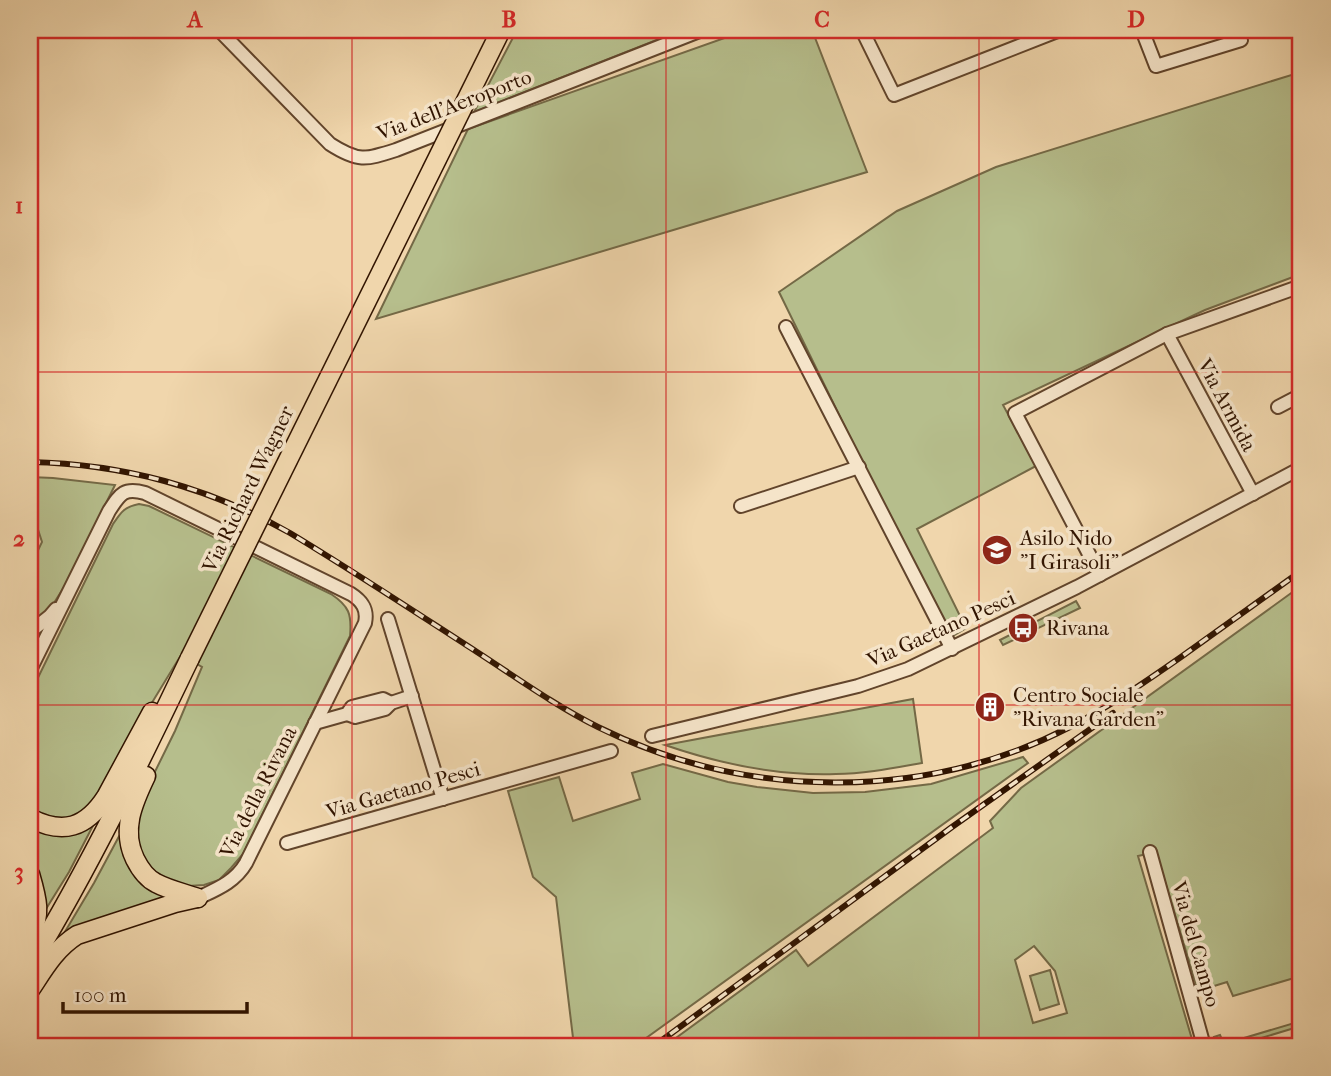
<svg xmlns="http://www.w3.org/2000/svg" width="1331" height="1076" font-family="'IM FELL French Canon',serif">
<rect width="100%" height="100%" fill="#f0d6ac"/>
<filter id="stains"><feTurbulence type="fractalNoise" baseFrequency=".00286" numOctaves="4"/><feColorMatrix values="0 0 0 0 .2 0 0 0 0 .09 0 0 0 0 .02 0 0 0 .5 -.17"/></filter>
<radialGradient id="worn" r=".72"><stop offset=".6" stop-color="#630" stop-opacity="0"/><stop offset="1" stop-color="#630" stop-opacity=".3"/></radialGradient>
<g fill="#b6be8c" stroke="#746946" stroke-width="2" fill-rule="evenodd">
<path d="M 517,30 L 682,30 L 474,112 Z"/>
<path d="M 747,30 L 812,30 L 867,172 L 376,319 L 468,129 Z"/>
<path d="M 1301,72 L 1301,274 L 1205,310 L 1003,405 L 1036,466 L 917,529 L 966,628 L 951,637 L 869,476 L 779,292 L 897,211 L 996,167 Z"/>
<path d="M 30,477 L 53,478 L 115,485 L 66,584 L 52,606 L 30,626 L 30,567 L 42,542 L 30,505 Z"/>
<path d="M 139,504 L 149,506 L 331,594 C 349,606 352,614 350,636 L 243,854 L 231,868 L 219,880 L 204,885 L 188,886 L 171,881 L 159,875 L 149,866 L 141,854 L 133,838 L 143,796 L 175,731 L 202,667 L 181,655 L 142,719 L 105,790 L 79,814 L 69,819 L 54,819 L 30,810 L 30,694 L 113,524 C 121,512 124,507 139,504 Z"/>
<path d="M 1301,586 L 1301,976 L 1233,996 L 1227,982 L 1198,991 L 1156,852 L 1138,856 L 1194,1046 L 665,1046 L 796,950 L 808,966 L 993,828 L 990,821 L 1021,788 ZM 1034,946 L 1055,971 L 1067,1013 L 1033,1023 L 1015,960 Z"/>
<path d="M 1076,601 L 1080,608 L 1003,645 L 1000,640 Z"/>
<path d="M 913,699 L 922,763 C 894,768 865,774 836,774 C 778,776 720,764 665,745 Z"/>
<path d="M 1023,757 L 1028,763 L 635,1046 L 574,1046 L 556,897 L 533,877 L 508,791 L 559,777 L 573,821 L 640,799 L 632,773 L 663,764 L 728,782 L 757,787 L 813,793 L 865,792 L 931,784 Z"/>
<path d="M 98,816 L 69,872 L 46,909 L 38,878 L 30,856 L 30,824 Z"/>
<path d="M 124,827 L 122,835 L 171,896 L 63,935 L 94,883 Z"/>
<path d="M 1050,970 L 1059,1004 L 1040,1010 L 1030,976 Z"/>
<path d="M 1301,1021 L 1301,1026 L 1248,1042 L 1241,1046 L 1217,1046 L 1214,1037 L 1220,1035 L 1224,1044 Z"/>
</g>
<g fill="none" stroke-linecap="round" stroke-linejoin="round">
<g stroke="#61442b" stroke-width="16">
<g id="minor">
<path d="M 219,30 L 330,144 C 358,162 365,160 396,150 L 702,30"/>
<path d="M 862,30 L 894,95 L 1060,30"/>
<path d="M 1142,30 L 1156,66 L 1241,40"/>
<path d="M 786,327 L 952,649"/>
<path d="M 1167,334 L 1253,494"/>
<path d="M 1278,407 L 1301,395"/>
<path d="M 741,506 L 859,467"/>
<path d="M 1100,575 L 1015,413 L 1167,334 L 1301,286"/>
<path d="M 388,619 L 443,799"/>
<path d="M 30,632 L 50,616 L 56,609"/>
<path d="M 30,670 L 109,511 C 120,494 124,487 145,493 L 351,594 C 362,601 368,609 365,623 L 246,863 C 235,882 217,889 198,898"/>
<path d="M 347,714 L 355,717 L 385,709 L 391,703 L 412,696"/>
<path d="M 315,723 L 347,714 L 352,707 L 383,699 L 391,703"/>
<path d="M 652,736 L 858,686 L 908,669 L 1077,587 L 1301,468"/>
<path d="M 287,843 L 611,751"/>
<path d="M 1150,852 L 1204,1046"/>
</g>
</g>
<g stroke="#311400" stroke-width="21">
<g id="primary">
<path d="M 146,776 C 133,803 121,830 135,859 C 140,869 146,878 156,883 C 169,890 184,893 198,898"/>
<path d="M 30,818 C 63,835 86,828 106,797 L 152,712"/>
<path d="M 30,874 C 37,898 42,914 30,938"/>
<path d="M 30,965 C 90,866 140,762 190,658"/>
<path d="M 30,990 C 44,969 55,949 77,935 L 175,903 L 197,898"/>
</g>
</g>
<use href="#minor" stroke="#f5e4c9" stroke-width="12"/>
<use href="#primary" stroke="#f0d6ac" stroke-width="18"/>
<g stroke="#311400" stroke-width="6">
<g id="rail">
<path d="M 30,462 C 124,464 208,487 290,533 C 353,571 415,612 477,652 C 517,678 556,706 598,727 C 745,800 924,802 1070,727 C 1109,707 1145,682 1181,657 C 1221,628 1261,600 1301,571"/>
<path d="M 654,1046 L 952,827 L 1113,713"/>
</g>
</g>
<use href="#rail" stroke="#f5e4c9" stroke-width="3.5" stroke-dasharray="10" stroke-linecap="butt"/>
<g stroke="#311400" stroke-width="21" stroke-linecap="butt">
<path id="primary-bridge" d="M 190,658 L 501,30"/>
</g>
<use href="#primary-bridge" stroke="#f0d6ac" stroke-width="18"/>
</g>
<path fill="none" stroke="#d62828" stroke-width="2" stroke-opacity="0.55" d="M 352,30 L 352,1046M 666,30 L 666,1046M 979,30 L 979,1046M 30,372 L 1301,372M 30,705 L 1301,705"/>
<defs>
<g id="school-disc" transform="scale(1.575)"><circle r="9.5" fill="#8f2418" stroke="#f5e4c9"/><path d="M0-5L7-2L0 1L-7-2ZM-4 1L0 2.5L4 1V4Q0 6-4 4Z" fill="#fff"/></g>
<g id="bus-disc" transform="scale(1.575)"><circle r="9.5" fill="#8f2418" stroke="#f5e4c9"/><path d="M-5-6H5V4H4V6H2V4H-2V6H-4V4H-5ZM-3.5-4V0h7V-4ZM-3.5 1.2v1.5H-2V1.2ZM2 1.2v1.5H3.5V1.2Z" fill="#fff"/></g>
<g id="building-disc" transform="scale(1.575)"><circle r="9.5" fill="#8f2418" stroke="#f5e4c9"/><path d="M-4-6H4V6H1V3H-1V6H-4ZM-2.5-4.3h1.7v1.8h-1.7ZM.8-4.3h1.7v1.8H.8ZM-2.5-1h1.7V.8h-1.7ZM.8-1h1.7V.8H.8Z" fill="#fff"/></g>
</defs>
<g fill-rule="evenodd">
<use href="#school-disc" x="997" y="550"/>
<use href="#bus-disc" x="1023" y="628"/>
<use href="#building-disc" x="990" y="707"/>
</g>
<g text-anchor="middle" stroke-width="7" stroke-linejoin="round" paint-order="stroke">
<g font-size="21" fill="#311400" stroke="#f5e4c9">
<text transform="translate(454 105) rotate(-21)" y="7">Via dell'Aeroporto</text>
<text transform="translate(1227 405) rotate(62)" y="7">Via Armida</text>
<text transform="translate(248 489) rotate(-64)" y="7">Via Richard Wagner</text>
<text transform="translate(941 629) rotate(-24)" y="7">Via Gaetano Pesci</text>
<text transform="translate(403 790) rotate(-16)" y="7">Via Gaetano Pesci</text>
<text transform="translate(258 792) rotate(-63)" y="7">Via della Rivana</text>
<text transform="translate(1196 944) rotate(74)" y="7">Via del Campo</text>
</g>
<g font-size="21" fill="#311400" stroke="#f5e4c9" text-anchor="start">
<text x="1020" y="545">Asilo Nido<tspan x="1020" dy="24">"I Girasoli"</tspan></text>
<text x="1046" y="635">Rivana</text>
<text x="1013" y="702">Centro Sociale<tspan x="1013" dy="24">"Rivana Garden"</tspan></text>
</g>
</g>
<rect width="1331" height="1076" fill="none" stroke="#f0d6ac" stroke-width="77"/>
<path d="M63 1002v10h184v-10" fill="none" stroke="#311400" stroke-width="3.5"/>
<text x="74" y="1002" font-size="21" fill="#311400" stroke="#f5e4c9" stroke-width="5" paint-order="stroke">100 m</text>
<rect x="38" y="38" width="1254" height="1000" fill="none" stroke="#d62828" stroke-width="2.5"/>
<g font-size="23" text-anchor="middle" font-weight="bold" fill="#d62828">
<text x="195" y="27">A</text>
<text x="509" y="27">B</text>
<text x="822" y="27">C</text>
<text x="1136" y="27">D</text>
<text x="19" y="213">1</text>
<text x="19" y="546">2</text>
<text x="19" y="879">3</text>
</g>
<rect width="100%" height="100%" filter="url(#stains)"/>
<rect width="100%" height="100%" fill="url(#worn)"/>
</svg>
